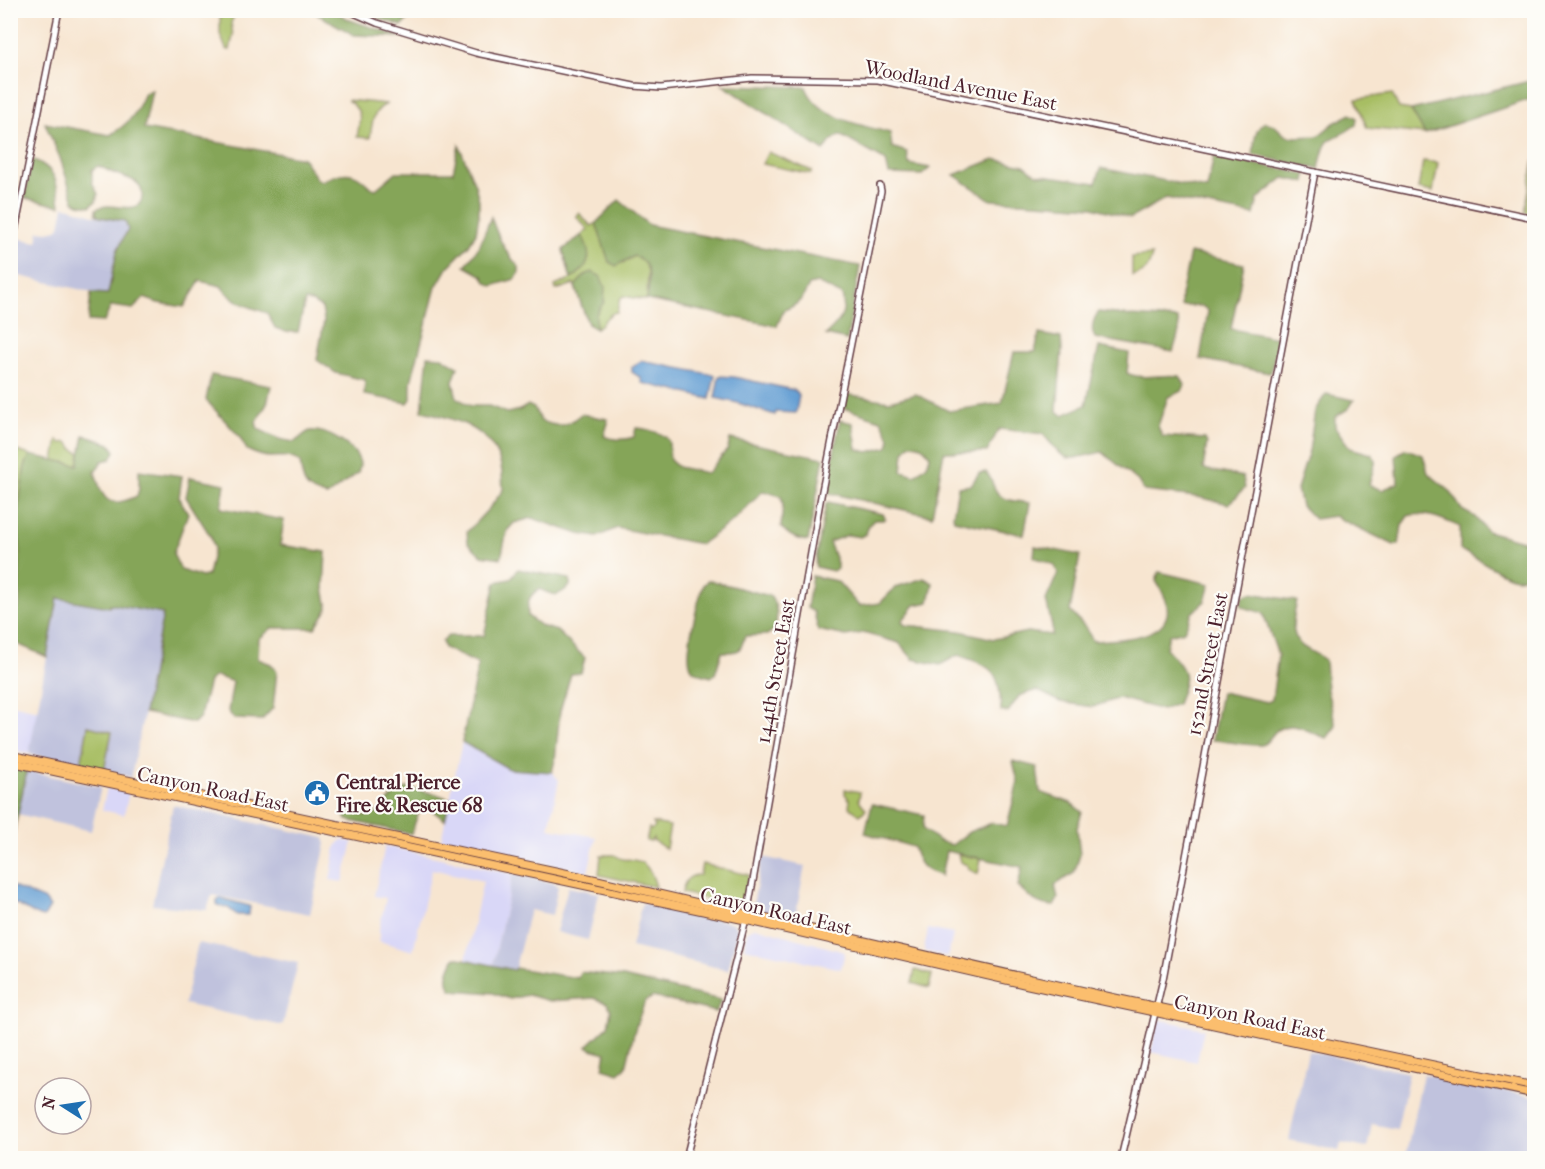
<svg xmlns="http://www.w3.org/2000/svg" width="1545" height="1169" font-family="'IM FELL French Canon',serif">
<rect width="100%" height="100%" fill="#fdfcf7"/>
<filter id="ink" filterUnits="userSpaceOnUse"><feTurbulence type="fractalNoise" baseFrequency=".0167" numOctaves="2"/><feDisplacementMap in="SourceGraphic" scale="12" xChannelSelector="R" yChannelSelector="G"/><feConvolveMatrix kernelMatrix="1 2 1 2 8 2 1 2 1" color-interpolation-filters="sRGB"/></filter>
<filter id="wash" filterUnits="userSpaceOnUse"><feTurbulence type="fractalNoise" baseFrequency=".008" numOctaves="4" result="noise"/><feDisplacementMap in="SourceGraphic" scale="24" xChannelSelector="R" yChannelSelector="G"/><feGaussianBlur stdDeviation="1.35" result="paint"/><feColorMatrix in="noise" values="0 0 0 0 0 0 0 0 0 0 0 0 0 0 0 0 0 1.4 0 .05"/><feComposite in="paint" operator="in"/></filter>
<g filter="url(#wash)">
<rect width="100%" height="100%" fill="#f7e5d0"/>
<g fill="#d9d7f7">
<path d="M 11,704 L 38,710 L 29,754 L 11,749 Z"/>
<path d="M 462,742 L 509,769 L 552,772 L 559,780 L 549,828 L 596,837 L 588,872 L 441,841 Z"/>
<path d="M 107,788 L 129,793 L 124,815 L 102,810 Z"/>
<path d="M 342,840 L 353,842 L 343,882 L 330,880 L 336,846 Z"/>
<path d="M 385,846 L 513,874 L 493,965 L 466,959 L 483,881 L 432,869 L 413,951 L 379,941 L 379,929 L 386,898 L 374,896 Z"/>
<path d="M 755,927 L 845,952 L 841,969 L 744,948 L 747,932 Z"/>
<path d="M 928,929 L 953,934 L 948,957 L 924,951 Z"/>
<path d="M 1158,1019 L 1204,1029 L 1197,1062 L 1151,1052 Z"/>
</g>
<g fill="#c0c2dd">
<path d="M 64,206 L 100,217 L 125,221 L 128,229 L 117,251 L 108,294 L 91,292 L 11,274 L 17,238 L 37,242 L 39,231 L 48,232 L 57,230 L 60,226 Z"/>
<path d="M 58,598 L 109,607 L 110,604 L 164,614 L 131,777 L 104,770 L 111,731 L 88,727 L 81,764 L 29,754 Z"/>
<path d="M 27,771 L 101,787 L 91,831 L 17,814 Z"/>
<path d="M 173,805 L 324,838 L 326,844 L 310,914 L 212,895 L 207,910 L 152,905 Z"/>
<path d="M 762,857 L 805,866 L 794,923 L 756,913 L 753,905 Z"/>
<path d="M 513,874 L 556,884 L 558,887 L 552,915 L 530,910 L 514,971 L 493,965 Z"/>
<path d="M 568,887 L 599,893 L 588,940 L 556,932 Z"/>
<path d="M 642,903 L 733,923 L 738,929 L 728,970 L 631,947 Z"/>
<path d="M 198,943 L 298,963 L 283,1024 L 279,1025 L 184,1004 Z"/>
<path d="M 1308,1051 L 1409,1073 L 1397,1129 L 1372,1124 L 1367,1148 L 1341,1143 L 1339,1151 L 1289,1140 Z"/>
<path d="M 1423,1074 L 1534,1097 L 1534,1158 L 1405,1158 Z"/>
</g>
<g fill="#a7be63" stroke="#786e47" stroke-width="1.5">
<path d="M 220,11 L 236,11 L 231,23 L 233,35 L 230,50 L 226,49 L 220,34 Z"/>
<path d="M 1392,94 L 1399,108 L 1411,110 L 1425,134 L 1367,128 L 1356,99 Z"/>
<path d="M 347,100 L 387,104 C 373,109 372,123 370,138 L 357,137 C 360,119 364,111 347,100 Z"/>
<path d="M 768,152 L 812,171 L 811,174 L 762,164 Z"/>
<path d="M 1534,160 L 1534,214 L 1525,212 Z"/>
<path d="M 1423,161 L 1438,163 L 1433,192 L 1418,189 Z"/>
<path d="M 579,213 L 591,226 L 596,223 L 601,238 L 624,263 L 634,256 L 640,258 L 648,269 L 647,300 L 623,296 L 620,299 L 617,312 C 607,313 605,323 596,328 L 588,324 L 574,284 L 556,290 L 555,286 L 571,279 L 563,250 L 588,230 L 576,216 Z"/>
<path d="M 1152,255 C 1149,269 1146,273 1132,276 L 1132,257 Z"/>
<path d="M 58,440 L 61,443 L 68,442 L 73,449 L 80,453 L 78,465 L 54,460 Z"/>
<path d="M 11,449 L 30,455 L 25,466 L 16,521 L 20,544 L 20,590 L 11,585 L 10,522 L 13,514 L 10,507 Z"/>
<path d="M 88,726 L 112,732 L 104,770 L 81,764 Z"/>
<path d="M 845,789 L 860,792 L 859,800 L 866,809 L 860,815 L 849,807 L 850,800 L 845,794 Z"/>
<path d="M 653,823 L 670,826 L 666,849 L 653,840 L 653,838 L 650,842 L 646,841 L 649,828 L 651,830 L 655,827 Z"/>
<path d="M 958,854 L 981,859 L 978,874 L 970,870 L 967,865 L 960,862 Z"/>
<path d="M 601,855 L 615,855 C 625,862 624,858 634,860 C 648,862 653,876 656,887 L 599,875 Z"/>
<path d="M 702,864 L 749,875 L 743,901 L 736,906 L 682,893 C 684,882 687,875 700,875 Z"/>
<path d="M 915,970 L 932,975 L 929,988 L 912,983 Z"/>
</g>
<g fill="#85a559" stroke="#686242" stroke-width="1.5" fill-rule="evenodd">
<path d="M 312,11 L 335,11 L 350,20 L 401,37 L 354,35 Z"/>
<path d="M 359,11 L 446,11 L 410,16 L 402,26 Z"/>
<path d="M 1534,80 L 1534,98 L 1425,134 L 1411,110 Z"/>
<path d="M 723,85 L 806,87 C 818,119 860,124 890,133 L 892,147 L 907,152 L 909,164 L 930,168 L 922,175 L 889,174 L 886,161 L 840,135 L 831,141 L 824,151 Z"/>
<path d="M 152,90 L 144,129 L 303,158 L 317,179 L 322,181 C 334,175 348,169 360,178 C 366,182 369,188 376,189 L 396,172 L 453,172 L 459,145 L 475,185 L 479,200 L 479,215 L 476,233 L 469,245 L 447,268 L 436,287 L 411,382 L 411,399 L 408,403 L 364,395 L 365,380 L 336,373 L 317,360 L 324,321 L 322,308 L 312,302 L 305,301 L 298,332 L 286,332 L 275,328 L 267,313 C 249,307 232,302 221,286 L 200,281 L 184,307 L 158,303 L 144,298 L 133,309 L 111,306 L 104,322 L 88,321 L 91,293 L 108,294 L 117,251 L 128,229 L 125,221 L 100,217 L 96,214 L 96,209 C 109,202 120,210 134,207 C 139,206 142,201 142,197 C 143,179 127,179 116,174 C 110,172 104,168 98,166 L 92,170 L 92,182 L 98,194 L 96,201 L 90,206 L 79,204 L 74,201 L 60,158 L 45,123 L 110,135 C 130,123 136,114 145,93 Z"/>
<path d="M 1351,114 L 1357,118 L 1356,125 C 1328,146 1327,129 1319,169 L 1253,155 C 1255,142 1253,130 1265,122 L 1274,125 L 1285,135 L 1293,137 L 1318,136 L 1334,123 Z"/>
<path d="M 1214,156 L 1306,174 L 1305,182 L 1284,178 L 1258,199 L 1254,215 L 1166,198 L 1131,218 L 1093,207 L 991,200 L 954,175 L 994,159 L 1024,165 L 1036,174 L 1096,183 L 1101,168 L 1207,189 Z"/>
<path d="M 32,159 C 57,169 57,182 60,206 L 25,198 Z"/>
<path d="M 619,200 L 649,225 L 860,266 L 847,340 L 826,335 C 839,322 847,315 842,295 L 817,283 L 809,285 C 803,299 798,305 784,310 L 777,326 L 647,300 C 649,284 654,263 634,256 L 616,266 L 609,262 L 596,223 Z"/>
<path d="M 491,217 C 498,237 505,252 519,267 L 519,273 L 515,279 L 492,286 L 486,282 L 483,276 L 465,266 L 479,247 Z"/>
<path d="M 582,235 C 593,256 591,266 571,279 L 563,250 Z"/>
<path d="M 1190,253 L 1244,264 L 1231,329 L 1278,338 L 1271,372 L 1269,373 L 1200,359 L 1208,311 L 1202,306 L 1181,306 L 1181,296 Z"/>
<path d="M 592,272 L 600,276 L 605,287 L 604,302 L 596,314 L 596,328 L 588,324 L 575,286 L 585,275 Z"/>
<path d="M 1099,312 L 1131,316 L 1178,319 L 1179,332 L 1173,352 L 1095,338 C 1090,330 1093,318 1099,312 Z"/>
<path d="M 1039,334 L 1061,338 L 1062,350 L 1057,411 L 1063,415 L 1086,405 L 1099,347 L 1129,353 L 1127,373 C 1143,381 1163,373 1180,376 L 1185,385 L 1182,391 L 1168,397 L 1158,426 L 1162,436 L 1205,439 L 1207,443 L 1203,469 L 1243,477 L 1245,488 L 1229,504 L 1197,497 L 1144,491 L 1138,481 L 1102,452 C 1063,460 1069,465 1043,434 L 999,429 L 987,452 L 944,452 L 932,516 L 829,493 L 827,490 L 840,420 L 853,423 L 857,449 L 868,452 L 888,447 L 890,438 L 881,420 L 843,408 L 846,394 L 889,401 L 916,394 L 949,411 L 1002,403 L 1014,352 L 1035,352 ZM 910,444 C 920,444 925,447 930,456 L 927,465 L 915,475 L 902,471 L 904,452 Z"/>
<path d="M 428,356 L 442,357 L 458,367 L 453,382 L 457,398 L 471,406 L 489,406 L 507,413 L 520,410 L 528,405 L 534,408 L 541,421 C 560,428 566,427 581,414 L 607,419 L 608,423 L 604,436 C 612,440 626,440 634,437 L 636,428 C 642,428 666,433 668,440 C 670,444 669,454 670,460 L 678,467 L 707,473 L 728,449 L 730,439 L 824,458 L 808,541 C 796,539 790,537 781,527 L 783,504 L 781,496 L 763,491 L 734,520 L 701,544 L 617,528 L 597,537 L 579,534 L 532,518 L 514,523 L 507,531 L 501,558 L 481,555 L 468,543 L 467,532 L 492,505 L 503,490 C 502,481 503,470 500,462 C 489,427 453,418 422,411 Z"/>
<path d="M 211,375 L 271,386 L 267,404 L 256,422 L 258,429 L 279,439 L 294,442 C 300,439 304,433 310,431 C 325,428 358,448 360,464 C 360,467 359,470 358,473 L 327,496 C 304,491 303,484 300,462 C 290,455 283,457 271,457 C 263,457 255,454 247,450 L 239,436 L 206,400 Z"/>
<path d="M 1326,394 L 1354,400 L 1348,409 L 1335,417 L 1335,427 L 1350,448 L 1371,454 L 1376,460 L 1369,485 L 1382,490 L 1398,483 L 1396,455 L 1406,449 L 1423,455 L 1428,473 L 1450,491 L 1462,510 L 1475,517 L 1487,531 L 1526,542 L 1534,542 L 1534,572 C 1529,575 1523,578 1516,578 C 1500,576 1477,556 1460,550 L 1460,527 C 1444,520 1426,511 1408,516 L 1402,525 L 1399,545 L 1394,545 L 1334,516 L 1315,519 L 1301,506 L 1297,489 L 1309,451 L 1315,410 Z"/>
<path d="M 84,435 L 110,444 L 115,451 L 111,459 L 102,461 L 95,472 C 103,500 107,510 137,496 L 139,489 L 139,470 L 182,476 L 179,498 L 188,513 L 173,554 L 181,570 L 202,577 L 208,575 L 214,548 L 211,537 L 186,497 L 190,477 L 225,484 L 221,508 L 284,520 L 280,545 L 326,552 L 324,588 L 328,608 L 315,628 L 272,628 L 259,639 L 258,659 L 271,664 L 277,671 L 273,708 L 262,720 L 234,719 L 228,711 L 233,682 L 216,676 L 209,681 L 200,717 L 194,723 L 144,713 L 163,614 L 110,604 L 109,607 L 58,598 L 47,657 L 17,644 L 11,635 L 11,615 L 19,607 L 20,544 L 16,521 L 25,466 L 30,455 L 78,465 Z"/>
<path d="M 986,472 C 991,477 992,483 995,489 C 1001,502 1018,501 1030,503 L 1024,535 L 954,520 L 953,516 L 958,487 L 971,485 L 979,473 Z"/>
<path d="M 828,502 L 883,514 L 885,518 L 883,520 L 874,520 L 869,525 L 866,534 L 860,537 L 848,535 L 829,542 L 837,563 L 837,568 L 833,571 L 816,567 L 815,564 L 826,504 Z"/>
<path d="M 1035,546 L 1080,555 L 1070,611 L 1085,627 L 1093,641 C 1132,639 1193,636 1156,581 L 1159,572 L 1210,584 L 1205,601 L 1192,613 L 1184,631 L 1169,635 L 1166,648 C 1188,673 1189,673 1177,704 L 1162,710 L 1119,698 L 1093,707 L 1060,702 L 1037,690 L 1019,696 L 1008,712 L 1001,711 C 999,671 996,668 958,655 L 940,665 L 913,659 L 899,643 L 863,633 L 846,636 L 818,630 L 814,612 L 807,608 L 812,576 L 837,581 L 859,606 L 880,603 L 896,587 L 924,578 L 933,583 L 929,602 L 915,605 L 902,621 L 905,625 L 960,631 L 994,639 L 1027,632 L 1052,635 L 1052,626 L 1046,600 L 1058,573 L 1054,565 L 1034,557 Z"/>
<path d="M 518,569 L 570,579 L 570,586 C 556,598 555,596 539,589 C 528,596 527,603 528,616 L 541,626 L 557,631 L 585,658 L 581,673 L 571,674 L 560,711 L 555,760 L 552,772 L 509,769 L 462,742 L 478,664 L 444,648 L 442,641 L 448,636 L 484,636 L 496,582 L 510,579 Z"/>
<path d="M 708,580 L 770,596 C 778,607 778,616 775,629 L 767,635 L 745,636 C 740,653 739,652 722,652 L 715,674 L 711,677 C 705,675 697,674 693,670 C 681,659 699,600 703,585 Z"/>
<path d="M 1251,593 L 1297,601 C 1294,615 1289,631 1300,644 C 1304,649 1318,654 1325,660 L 1327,690 L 1336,726 L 1327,738 C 1311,734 1295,720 1279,729 C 1272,732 1270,742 1262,745 C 1256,747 1222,740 1212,740 L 1221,692 L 1267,702 L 1272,700 L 1278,655 L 1263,613 L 1242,607 L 1241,603 L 1243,596 Z"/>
<path d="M 1013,761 L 1037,767 L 1040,792 L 1071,803 L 1082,812 L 1077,828 L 1080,855 L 1074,873 L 1055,885 L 1058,899 L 1054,906 C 1038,906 1029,897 1018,886 L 1022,867 L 946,851 L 941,876 C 922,869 919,866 913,847 L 865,833 L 872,804 L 924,815 L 923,829 L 939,841 L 952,845 L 969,832 L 992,823 L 1007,826 L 1018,782 Z"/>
<path d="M 11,767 L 27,771 L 11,846 L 10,767 Z"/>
<path d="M 408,788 L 436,794 L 450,799 L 445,820 L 430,809 L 420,809 L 411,834 L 347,820 L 344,816 L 345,808 C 385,832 383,791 408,788 Z"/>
<path d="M 455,957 L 514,970 L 515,968 L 578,978 L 580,972 L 623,977 L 721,1000 L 716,1012 L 653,997 L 645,1001 L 635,1029 L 626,1067 L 619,1073 L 603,1068 L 606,1053 L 591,1049 L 587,1046 L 608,1026 L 611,1010 L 607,1003 L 594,998 L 550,1001 L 528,995 L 510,999 L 493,993 L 452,990 C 443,979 450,968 455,957 Z"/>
</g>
<g fill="#649ed3" stroke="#575e7f" stroke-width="1.5">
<path d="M 641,361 L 715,375 L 710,399 L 642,383 L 641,378 L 632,372 L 632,367 Z"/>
<path d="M 719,376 L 734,377 L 794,390 L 799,395 L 796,413 L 776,412 L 775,415 L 738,403 L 715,398 Z"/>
<path d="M 11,886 L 45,900 L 50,907 L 44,917 C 33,916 22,906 11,902 Z"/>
<path d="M 220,898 L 250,906 L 249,915 L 237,915 L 228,908 L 217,905 L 217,900 Z"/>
</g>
</g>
<g filter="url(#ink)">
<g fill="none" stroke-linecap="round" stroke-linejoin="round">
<g stroke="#643d44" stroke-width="8">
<g id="minor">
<path d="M 347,10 L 377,23 L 476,53 L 634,86 L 661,88 L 752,78 L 878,80 L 1534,218"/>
<path d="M 10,256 L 59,10"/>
<path d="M 686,1158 L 747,915 L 821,496 L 881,191 L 880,186"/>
<path d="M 1121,1158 L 1163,979 L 1315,172"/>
</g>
</g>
<g stroke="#643d44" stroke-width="9">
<g id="major">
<path d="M 10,755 L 593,879 L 1115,998 L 1534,1086"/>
<path d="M 10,762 L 745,920 L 1028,985 L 1534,1094"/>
</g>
</g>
<use href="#minor" stroke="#fff" stroke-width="5"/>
<use href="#major" stroke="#fbbe6e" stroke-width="7"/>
</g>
</g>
<defs>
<g id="civic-disc" transform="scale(1.35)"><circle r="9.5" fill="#1f6fb2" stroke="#fdfcf7"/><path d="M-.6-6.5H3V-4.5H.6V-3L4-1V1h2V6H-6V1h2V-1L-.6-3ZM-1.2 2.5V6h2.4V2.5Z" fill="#fff"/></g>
</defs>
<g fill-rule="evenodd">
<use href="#civic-disc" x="317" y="793"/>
</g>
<g text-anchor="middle" stroke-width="4.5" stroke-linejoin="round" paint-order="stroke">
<g font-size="20" fill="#4a1f2b" stroke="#fdfcf7">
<text transform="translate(961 85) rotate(11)" y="7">Woodland Avenue East</text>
<text transform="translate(1207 664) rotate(-79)" y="7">152nd Street East</text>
<text transform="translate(775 671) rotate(-80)" y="7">144th Street East</text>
<text transform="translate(213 789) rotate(12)" y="7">Canyon Road East</text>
<text transform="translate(776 911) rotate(13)" y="7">Canyon Road East</text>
<text transform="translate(1250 1017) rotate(12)" y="7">Canyon Road East</text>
</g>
<g font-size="20" font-weight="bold" fill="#4a1f2b" stroke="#fdfcf7" text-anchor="start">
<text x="336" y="789">Central Pierce<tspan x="336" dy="23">Fire &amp; Rescue 68</tspan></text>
</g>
</g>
<rect width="1545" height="1169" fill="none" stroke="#fdfcf7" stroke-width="36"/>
<g transform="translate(63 1106) rotate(282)"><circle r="28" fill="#fdfcf7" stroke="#b5a4a5" stroke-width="1.5"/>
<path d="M0-4.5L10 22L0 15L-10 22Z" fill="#1f6fb2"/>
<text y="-9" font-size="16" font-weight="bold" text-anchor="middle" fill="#4a1f2b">N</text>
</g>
</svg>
